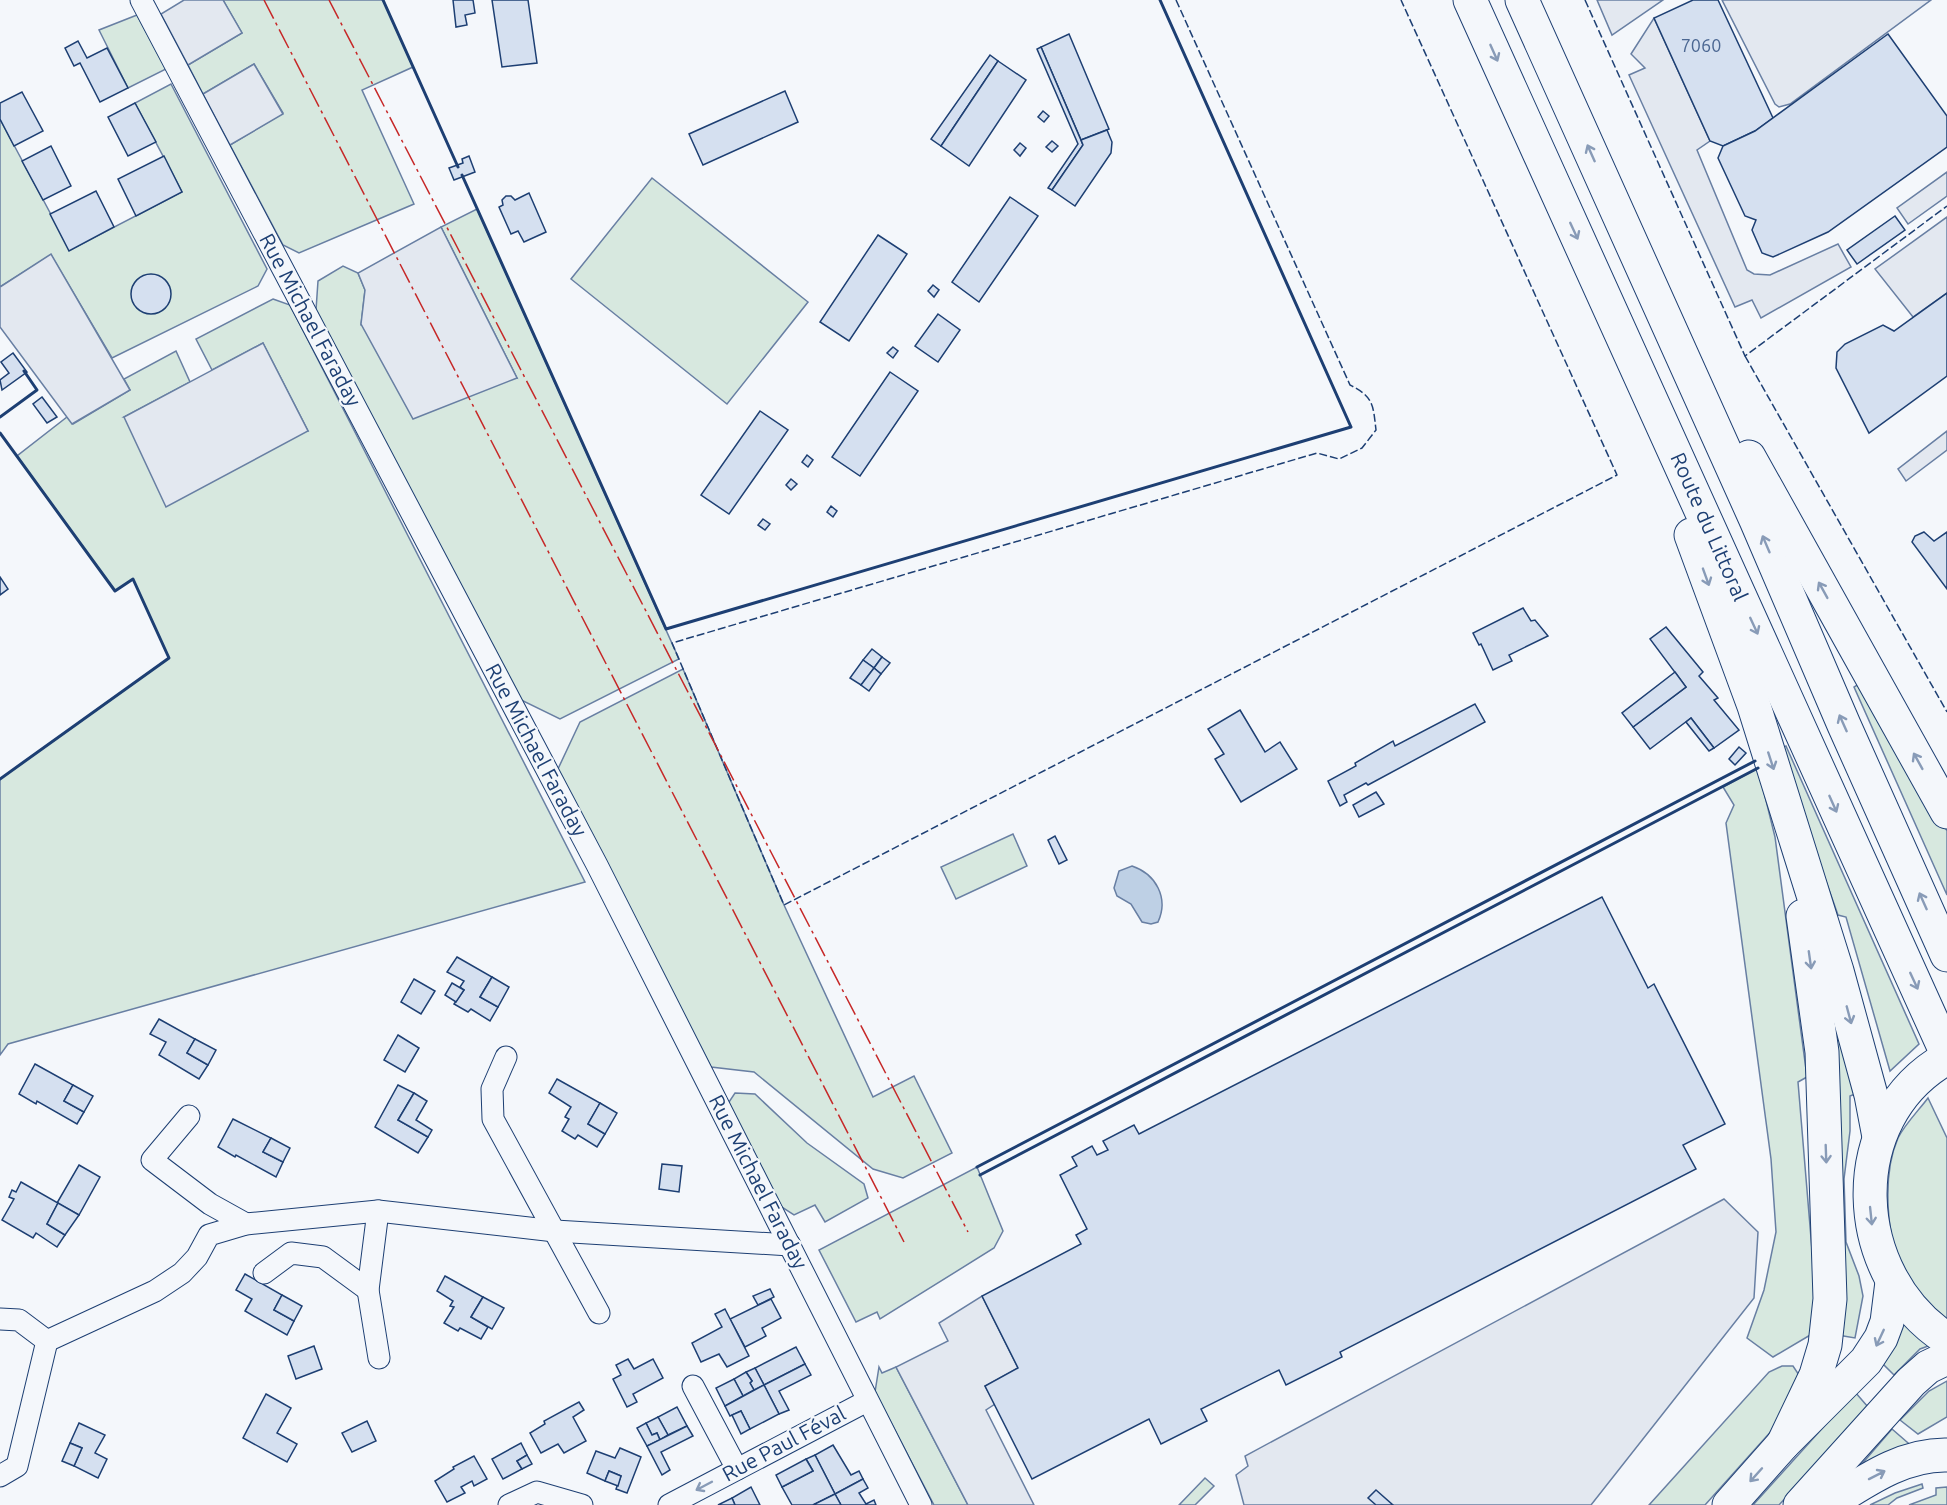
<svg xmlns="http://www.w3.org/2000/svg" width="1947" height="1505" font-family="Ubuntu,sans-serif">
<rect width="100%" height="100%" fill="#f4f7fb"/>
<g fill="#d7e8df" stroke="#687fa3" stroke-width="1.5">
<path d="M 223,0 L 383,0 L 413,67 L 362,90 L 414,204 L 299,253 L 283,245 L 230,145 L 283,113 L 254,64 L 203,94 L 188,65 L 242,33 Z"/>
<path d="M 137,15 L 166,69 L 128,88 L 99,30 Z"/>
<path d="M 171,84 L 267,269 L 258,286 L 112,358 L 51,255 L 0,287 L 0,119 L 70,250 L 182,192 L 135,103 Z"/>
<path d="M 652,178 L 808,302 L 727,404 L 571,279 Z"/>
<path d="M 477,209 L 679,659 L 560,719 L 517,698 L 316,310 L 318,281 L 343,266 L 358,273 L 365,290 L 361,325 L 517,378 L 441,227 Z"/>
<path d="M 273,299 L 290,305 L 585,882 L 8,1044 L 0,1055 L 0,779 L 169,658 L 133,579 L 115,591 L 17,456 L 67,417 L 73,424 L 130,390 L 124,379 L 176,351 L 190,382 L 124,417 L 308,431 L 263,343 L 212,370 L 196,339 Z"/>
<path d="M 683,669 L 784,905 L 873,1097 L 914,1076 L 952,1153 L 903,1178 L 873,1169 L 754,1072 L 711,1067 L 557,771 L 580,722 Z"/>
<path d="M 1862,682 L 1947,831 L 1947,895 L 1854,687 Z"/>
<path d="M 1786,746 L 1919,1044 L 1890,1071 L 1846,917 L 1838,915 L 1779,749 Z"/>
<path d="M 1758,768 L 1775,837 L 1807,1077 L 1798,1082 L 1815,1286 L 1812,1334 L 1773,1357 L 1747,1338 L 1764,1290 L 1776,1232 L 1771,1159 L 1726,823 L 1734,805 L 1723,787 Z"/>
<path d="M 1013,834 L 1027,866 L 956,899 L 941,867 Z"/>
<path d="M 1836,1015 L 1855,1094 L 1850,1096 L 1850,1131 L 1844,1179 L 1846,1242 L 1859,1276 L 1863,1296 L 1855,1338 L 1832,1334 L 1830,1059 Z"/>
<path d="M 735,1093 L 755,1094 L 807,1143 L 864,1184 L 868,1198 L 825,1222 L 815,1205 L 794,1215 L 777,1204 L 727,1105 Z"/>
<path d="M 1928,1098 L 1947,1138 L 1947,1320 C 1932,1307 1918,1293 1907,1276 C 1885,1243 1882,1175 1898,1138 C 1905,1124 1919,1110 1928,1098 Z"/>
<path d="M 977,1167 L 1003,1231 L 994,1248 L 880,1319 L 877,1312 L 856,1322 L 819,1250 Z"/>
<path d="M 1906,1325 L 1931,1345 L 1920,1349 L 1894,1375 L 1881,1362 L 1900,1326 Z"/>
<path d="M 1782,1366 L 1793,1366 L 1801,1378 L 1783,1418 L 1705,1505 L 1649,1505 L 1769,1372 Z"/>
<path d="M 879,1367 L 882,1373 L 896,1367 L 968,1505 L 934,1505 L 875,1392 Z"/>
<path d="M 1947,1381 L 1947,1417 L 1918,1434 L 1900,1420 L 1929,1391 Z"/>
<path d="M 1855,1392 L 1868,1407 L 1779,1505 L 1753,1505 Z"/>
<path d="M 1892,1429 L 1915,1449 L 1854,1473 Z"/>
<path d="M 1205,1478 L 1214,1486 L 1195,1505 L 1179,1505 Z"/>
<path d="M 1922,1484 L 1923,1488 L 1897,1498 L 1888,1505 L 1870,1505 L 1895,1493 Z"/>
<path d="M 1947,1487 L 1947,1505 L 1909,1505 L 1936,1495 L 1936,1488 Z"/>
</g>
<g fill="#e3e8f0" stroke="#687fa3" stroke-width="1.5">
<path d="M 184,0 L 223,0 L 242,33 L 188,65 L 161,14 Z"/>
<path d="M 1597,0 L 1663,0 L 1612,35 Z"/>
<path d="M 1722,0 L 1931,0 L 1790,104 L 1779,107 L 1775,104 Z"/>
<path d="M 1654,18 L 1710,141 L 1697,150 L 1747,270 L 1754,274 L 1770,275 L 1838,244 L 1851,267 L 1761,318 L 1752,300 L 1735,307 L 1629,75 L 1645,68 L 1631,54 Z"/>
<path d="M 254,64 L 283,114 L 230,145 L 203,94 Z"/>
<path d="M 1947,172 L 1947,196 L 1908,224 L 1897,208 Z"/>
<path d="M 1947,217 L 1947,293 L 1913,317 L 1875,269 Z"/>
<path d="M 441,227 L 517,378 L 413,419 L 361,324 L 365,290 L 358,273 Z"/>
<path d="M 51,254 L 130,390 L 72,424 L 0,327 L 0,287 Z"/>
<path d="M 263,343 L 308,431 L 166,507 L 124,417 Z"/>
<path d="M 1947,431 L 1947,450 L 1906,481 L 1898,469 Z"/>
<path d="M 1724,1199 L 1758,1232 L 1754,1298 L 1591,1505 L 1244,1505 L 1236,1475 L 1248,1466 L 1245,1456 Z"/>
<path d="M 982,1296 L 1018,1368 L 985,1386 L 995,1404 L 986,1410 L 1034,1505 L 968,1505 L 896,1367 L 948,1341 L 939,1323 Z"/>
</g>
<path fill="#bed0e5" stroke="#687fa3" stroke-width="1.5" d="M 1132,866 C 1156,874 1169,898 1158,922 L 1151,924 L 1142,922 L 1131,904 L 1117,896 L 1114,888 L 1119,871 Z"/>
<g fill="#d5e0f0" stroke="#1d3f73" stroke-width="1.5">
<path d="M 453,0 L 473,0 L 475,13 L 465,15 L 467,25 L 456,27 Z"/>
<path d="M 492,0 L 528,0 L 537,63 L 502,67 Z"/>
<path d="M 1693,0 L 1718,0 L 1773,118 L 1755,131 L 1723,146 L 1710,141 L 1654,18 Z"/>
<path d="M 1069,34 L 1109,129 L 1081,140 L 1041,47 Z"/>
<path d="M 1888,34 L 1947,116 L 1947,147 L 1828,232 L 1773,257 L 1762,253 L 1752,230 L 1756,220 L 1745,216 L 1718,158 L 1723,146 L 1755,131 Z"/>
<path d="M 78,41 L 87,58 L 107,48 L 128,88 L 100,102 L 80,63 L 74,66 L 65,48 Z"/>
<path d="M 1041,47 L 1083,145 L 1052,190 L 1048,188 L 1078,144 L 1037,49 Z"/>
<path d="M 990,55 L 998,61 L 941,146 L 931,139 Z"/>
<path d="M 998,61 L 1026,80 L 969,166 L 941,146 Z"/>
<path d="M 785,91 L 798,122 L 703,165 L 689,134 Z"/>
<path d="M 22,92 L 43,131 L 14,146 L 0,119 L 0,103 Z"/>
<path d="M 135,103 L 156,142 L 128,156 L 108,117 Z"/>
<path d="M 1043,111 L 1049,116 L 1044,122 L 1038,117 Z"/>
<path d="M 1107,130 L 1112,142 L 1111,153 L 1075,206 L 1052,190 L 1083,145 L 1081,140 Z"/>
<path d="M 1052,141 L 1058,146 L 1052,152 L 1046,147 Z"/>
<path d="M 1020,143 L 1026,148 L 1020,156 L 1014,150 Z"/>
<path d="M 51,146 L 71,186 L 43,200 L 22,161 Z"/>
<path d="M 164,156 L 182,192 L 136,216 L 118,179 Z"/>
<path d="M 469,156 L 475,172 L 454,180 L 449,168 L 463,163 L 462,159 Z"/>
<path d="M 96,191 L 114,227 L 69,251 L 50,214 Z"/>
<path d="M 529,193 L 546,232 L 524,242 L 518,231 L 511,234 L 499,207 L 503,205 L 502,200 L 506,196 L 511,196 L 515,200 Z"/>
<path d="M 1010,197 L 1038,216 L 979,302 L 952,282 Z"/>
<path d="M 1895,216 L 1905,230 L 1857,264 L 1847,250 Z"/>
<path d="M 878,235 L 907,254 L 849,341 L 820,322 Z"/>
<circle cx="151" cy="294" r="20"/>
<path d="M 933,285 L 939,290 L 934,297 L 928,291 Z"/>
<path d="M 1947,293 L 1947,376 L 1869,433 L 1836,368 L 1837,352 L 1845,344 L 1883,325 L 1894,331 Z"/>
<path d="M 938,314 L 960,330 L 938,362 L 915,346 Z"/>
<path d="M 893,347 L 898,351 L 893,358 L 887,353 Z"/>
<path d="M 13,353 L 27,372 L 2,390 L 0,380 L 9,373 L 1,362 Z"/>
<path d="M 890,372 L 918,391 L 860,476 L 832,457 Z"/>
<path d="M 42,397 L 57,417 L 47,423 L 33,404 Z"/>
<path d="M 760,411 L 788,430 L 729,514 L 701,495 Z"/>
<path d="M 807,455 L 813,460 L 808,467 L 802,462 Z"/>
<path d="M 791,479 L 797,484 L 791,490 L 786,485 Z"/>
<path d="M 831,506 L 837,511 L 833,517 L 827,512 Z"/>
<path d="M 763,519 L 770,524 L 765,530 L 758,525 Z"/>
<path d="M 1924,532 L 1934,541 L 1947,532 L 1947,589 L 1912,542 L 1915,536 Z"/>
<path d="M 0,577 L 8,589 L 0,595 Z"/>
<path d="M 1523,608 L 1531,621 L 1535,620 L 1548,636 L 1509,655 L 1512,661 L 1493,670 L 1481,644 L 1479,645 L 1473,633 Z"/>
<path d="M 1666,627 L 1703,672 L 1699,676 L 1718,698 L 1714,700 L 1739,730 L 1714,748 L 1691,718 L 1650,749 L 1633,727 L 1686,687 L 1650,639 Z"/>
<path d="M 872,649 L 882,657 L 874,668 L 863,660 Z"/>
<path d="M 882,657 L 890,663 L 881,674 L 874,668 Z"/>
<path d="M 863,660 L 874,668 L 861,685 L 850,678 Z"/>
<path d="M 874,668 L 881,674 L 869,691 L 861,685 Z"/>
<path d="M 1675,672 L 1686,687 L 1633,727 L 1622,713 Z"/>
<path d="M 1475,704 L 1485,722 L 1368,785 L 1366,783 L 1344,795 L 1347,802 L 1340,806 L 1328,781 L 1356,766 L 1355,763 L 1393,741 L 1395,746 Z"/>
<path d="M 1240,710 L 1265,752 L 1280,742 L 1297,769 L 1241,802 L 1215,759 L 1224,754 L 1208,729 Z"/>
<path d="M 1691,718 L 1714,748 L 1709,751 L 1686,722 Z"/>
<path d="M 1739,747 L 1746,753 L 1735,765 L 1729,759 Z"/>
<path d="M 1376,792 L 1384,804 L 1359,817 L 1353,805 Z"/>
<path d="M 1055,836 L 1067,860 L 1059,864 L 1048,840 Z"/>
<path d="M 1602,897 L 1648,988 L 1654,984 L 1725,1124 L 1683,1145 L 1696,1169 L 1340,1352 L 1342,1357 L 1286,1385 L 1279,1370 L 1201,1409 L 1207,1421 L 1161,1444 L 1149,1419 L 1032,1479 L 985,1386 L 1018,1368 L 982,1296 L 1081,1244 L 1076,1235 L 1087,1229 L 1060,1175 L 1077,1166 L 1072,1157 L 1092,1146 L 1097,1155 L 1108,1150 L 1103,1141 L 1134,1125 L 1139,1134 Z"/>
<path d="M 457,957 L 492,977 L 480,997 L 498,1007 L 490,1021 L 471,1009 L 468,1012 L 454,1004 L 464,990 L 460,987 L 464,981 L 447,972 Z"/>
<path d="M 492,977 L 509,987 L 498,1007 L 480,997 Z"/>
<path d="M 414,979 L 435,991 L 421,1014 L 401,1002 Z"/>
<path d="M 452,983 L 464,990 L 456,1002 L 445,995 Z"/>
<path d="M 159,1019 L 195,1039 L 187,1053 L 208,1065 L 199,1079 L 159,1055 L 166,1042 L 150,1034 Z"/>
<path d="M 398,1035 L 419,1048 L 405,1072 L 384,1060 Z"/>
<path d="M 195,1039 L 216,1050 L 208,1065 L 187,1053 Z"/>
<path d="M 35,1064 L 73,1085 L 64,1101 L 84,1112 L 77,1124 L 37,1101 L 36,1104 L 19,1094 Z"/>
<path d="M 557,1079 L 600,1103 L 588,1124 L 605,1134 L 597,1147 L 578,1135 L 575,1139 L 562,1131 L 569,1119 L 565,1117 L 571,1107 L 549,1093 Z"/>
<path d="M 73,1085 L 93,1096 L 84,1112 L 64,1101 Z"/>
<path d="M 398,1085 L 414,1093 L 398,1120 L 428,1137 L 418,1153 L 375,1127 Z"/>
<path d="M 414,1093 L 427,1101 L 416,1120 L 432,1130 L 428,1137 L 398,1120 Z"/>
<path d="M 600,1103 L 617,1113 L 605,1134 L 588,1124 Z"/>
<path d="M 233,1119 L 271,1138 L 263,1152 L 283,1162 L 276,1177 L 236,1155 L 235,1157 L 218,1147 Z"/>
<path d="M 271,1138 L 290,1148 L 283,1162 L 263,1152 Z"/>
<path d="M 662,1164 L 682,1166 L 679,1192 L 659,1189 Z"/>
<path d="M 79,1165 L 100,1177 L 79,1215 L 57,1203 Z"/>
<path d="M 21,1182 L 58,1203 L 47,1224 L 65,1235 L 57,1247 L 36,1233 L 33,1238 L 2,1220 L 14,1199 L 9,1197 L 12,1190 L 16,1192 Z"/>
<path d="M 58,1203 L 79,1215 L 65,1235 L 47,1224 Z"/>
<path d="M 245,1274 L 282,1295 L 274,1310 L 294,1321 L 287,1335 L 245,1311 L 252,1299 L 236,1290 Z"/>
<path d="M 445,1276 L 483,1297 L 471,1317 L 488,1327 L 481,1339 L 460,1328 L 458,1331 L 444,1323 L 454,1307 L 450,1306 L 453,1301 L 437,1291 Z"/>
<path d="M 770,1289 L 774,1297 L 758,1305 L 753,1296 Z"/>
<path d="M 282,1295 L 302,1306 L 294,1321 L 274,1310 Z"/>
<path d="M 483,1297 L 504,1308 L 492,1329 L 471,1317 Z"/>
<path d="M 771,1299 L 781,1318 L 762,1328 L 766,1336 L 745,1347 L 730,1319 Z"/>
<path d="M 725,1309 L 749,1356 L 727,1367 L 719,1354 L 701,1362 L 692,1343 L 722,1327 L 715,1314 Z"/>
<path d="M 314,1346 L 322,1369 L 296,1379 L 288,1356 Z"/>
<path d="M 796,1347 L 805,1364 L 764,1385 L 755,1368 Z"/>
<path d="M 628,1359 L 634,1369 L 653,1359 L 663,1378 L 633,1394 L 637,1402 L 627,1407 L 613,1379 L 621,1375 L 616,1365 Z"/>
<path d="M 805,1364 L 811,1375 L 779,1391 L 789,1410 L 779,1414 L 764,1385 Z"/>
<path d="M 755,1368 L 764,1385 L 754,1390 L 750,1383 L 752,1381 L 746,1372 Z"/>
<path d="M 746,1372 L 752,1381 L 750,1383 L 754,1390 L 743,1396 L 734,1379 Z"/>
<path d="M 734,1379 L 743,1396 L 725,1406 L 716,1388 Z"/>
<path d="M 764,1385 L 779,1414 L 750,1429 L 741,1411 L 730,1416 L 725,1406 Z"/>
<path d="M 266,1394 L 291,1408 L 277,1433 L 297,1444 L 287,1462 L 243,1438 Z"/>
<path d="M 579,1402 L 584,1410 L 573,1417 L 586,1441 L 564,1453 L 558,1444 L 541,1453 L 530,1433 L 545,1424 L 544,1421 Z"/>
<path d="M 677,1407 L 687,1426 L 668,1435 L 658,1417 Z"/>
<path d="M 741,1411 L 750,1429 L 741,1434 L 732,1415 Z"/>
<path d="M 658,1417 L 668,1435 L 660,1440 L 657,1433 L 652,1435 L 646,1423 Z"/>
<path d="M 367,1421 L 376,1441 L 352,1452 L 342,1433 Z"/>
<path d="M 79,1423 L 105,1435 L 95,1453 L 107,1459 L 98,1478 L 74,1466 L 82,1448 L 70,1443 Z"/>
<path d="M 646,1423 L 652,1435 L 657,1433 L 660,1440 L 647,1446 L 637,1428 Z"/>
<path d="M 687,1426 L 693,1436 L 661,1452 L 670,1470 L 662,1475 L 647,1446 Z"/>
<path d="M 70,1443 L 82,1448 L 74,1466 L 62,1461 Z"/>
<path d="M 521,1443 L 527,1455 L 517,1461 L 522,1469 L 503,1479 L 492,1459 Z"/>
<path d="M 833,1445 L 851,1475 L 859,1471 L 863,1479 L 835,1494 L 815,1455 Z"/>
<path d="M 620,1448 L 641,1457 L 627,1493 L 616,1489 L 621,1476 L 609,1471 L 605,1481 L 587,1473 L 596,1451 L 615,1458 Z"/>
<path d="M 527,1455 L 532,1464 L 522,1469 L 517,1461 Z"/>
<path d="M 815,1455 L 835,1494 L 813,1505 L 792,1505 L 782,1487 L 813,1471 L 806,1459 Z"/>
<path d="M 474,1456 L 487,1479 L 474,1486 L 472,1481 L 461,1487 L 465,1493 L 447,1502 L 435,1481 L 454,1469 L 453,1467 Z"/>
<path d="M 806,1459 L 813,1471 L 782,1487 L 776,1475 Z"/>
<path d="M 609,1471 L 621,1476 L 618,1486 L 605,1481 Z"/>
<path d="M 863,1479 L 868,1488 L 859,1493 L 866,1504 L 874,1500 L 876,1505 L 841,1505 L 835,1494 Z"/>
<path d="M 751,1487 L 760,1505 L 735,1505 L 732,1498 Z"/>
<path d="M 1376,1490 L 1393,1505 L 1376,1505 L 1368,1498 Z"/>
<path d="M 835,1494 L 841,1505 L 813,1505 Z"/>
<path d="M 732,1498 L 735,1505 L 718,1505 Z"/>
</g>
<g fill="none" stroke-linecap="round" stroke-linejoin="round">
<g stroke="#1d3f73" stroke-width="23">
<g id="street">
<path d="M 141,0 L 597,865 L 921,1505"/>
<path d="M 506,1057 L 492,1089 L 493,1119 L 599,1313"/>
<path d="M 189,1116 L 152,1160 L 210,1204 L 246,1224"/>
<path d="M 378,1211 L 368,1290 L 379,1358"/>
<path d="M 264,1273 L 291,1253 L 323,1257 L 368,1290"/>
<path d="M 0,1319 L 19,1320 L 47,1341"/>
<path d="M 47,1341 L 155,1291 L 182,1273 L 197,1257 L 209,1235 L 246,1224 L 378,1211 L 555,1231 L 790,1245"/>
<path d="M 693,1386 L 737,1469"/>
<path d="M 0,1476 L 17,1466 L 47,1341"/>
<path d="M 509,1505 L 537,1492 L 582,1505"/>
<path d="M 669,1505 L 867,1401"/>
</g>
</g>
<g stroke="#1d3f73" stroke-width="35">
<g id="primary">
<path d="M 1947,1058 C 1840,1118 1849,1276 1947,1339"/>
<path d="M 1729,1505 L 1783,1444 L 1866,1361 L 1881,1338 L 1887,1322 L 1892,1282"/>
<path d="M 1800,1505 L 1911,1382 L 1928,1367 L 1947,1358"/>
</g>
</g>
<g stroke="#1d3f73" stroke-width="35">
<g id="highway">
<path d="M 1470,0 L 1947,1054"/>
<path d="M 1522,0 L 1756,520 L 1844,725 L 1947,955"/>
<path d="M 1749,457 L 1947,812"/>
<path d="M 1691,535 L 1754,706 L 1837,971 L 1871,1095 L 1879,1137"/>
<path d="M 1783,1444 L 1816,1375 L 1825,1345 L 1830,1299 L 1822,1052 L 1803,916"/>
<path d="M 1827,1505 C 1864,1482 1902,1454 1947,1455"/>
</g>
</g>
<use href="#street" stroke="#f4f7fb" stroke-width="21"/>
<use href="#primary" stroke="#f4f7fb" stroke-width="33"/>
<use href="#highway" stroke="#f4f7fb" stroke-width="33"/>
<g stroke="#1d3f73" stroke-width="1.5" stroke-dasharray="8 3" stroke-linecap="butt">
<path d="M 1176,0 L 1350,385 C 1374,397 1373,405 1376,430 L 1362,448 L 1339,459 L 1317,453 L 672,643 L 784,905 L 1617,475 L 1401,0"/>
<path d="M 1585,0 L 1745,356 L 1947,206"/>
<path d="M 1745,356 L 1947,712"/>
</g>
<g stroke="#1d3f73" stroke-width="3">
<path d="M 383,0 L 458,167"/>
<path d="M 462,175 L 666,629 L 1351,427 L 1160,0"/>
<path d="M 0,417 L 37,390 L 24,371"/>
<path d="M 0,433 L 115,591 L 133,579 L 169,658 L 0,779"/>
<path d="M 977,1167 L 1755,761"/>
<path d="M 980,1175 L 1758,768"/>
</g>
<g stroke="#c62828" stroke-width="1.5" stroke-dasharray="21 4.5 3 4.5" stroke-linecap="butt">
<path d="M 264,0 L 904,1242"/>
<path d="M 329,0 L 968,1232"/>
</g>
</g>
<defs><path id="oneway-shaft" d="M-6 0H5M1.5-3L5.5 0L1.5 3" fill="none" stroke-width="1.6" stroke-linecap="round" stroke-linejoin="round" transform="scale(1.5)"/></defs>
<g stroke="#889bb7">
<use href="#oneway-shaft" transform="translate(1494 53) rotate(66)"/>
<use href="#oneway-shaft" transform="translate(1591 153) rotate(-114)"/>
<use href="#oneway-shaft" transform="translate(1574 231) rotate(65)"/>
<use href="#oneway-shaft" transform="translate(1766 544) rotate(-113)"/>
<use href="#oneway-shaft" transform="translate(1706 577) rotate(70)"/>
<use href="#oneway-shaft" transform="translate(1823 590) rotate(-119)"/>
<use href="#oneway-shaft" transform="translate(1754 626) rotate(65)"/>
<use href="#oneway-shaft" transform="translate(1843 723) rotate(-114)"/>
<use href="#oneway-shaft" transform="translate(1771 761) rotate(72)"/>
<use href="#oneway-shaft" transform="translate(1918 761) rotate(-119)"/>
<use href="#oneway-shaft" transform="translate(1833 804) rotate(66)"/>
<use href="#oneway-shaft" transform="translate(1923 901) rotate(-114)"/>
<use href="#oneway-shaft" transform="translate(1810 960) rotate(82)"/>
<use href="#oneway-shaft" transform="translate(1914 981) rotate(65)"/>
<use href="#oneway-shaft" transform="translate(1849 1015) rotate(75)"/>
<use href="#oneway-shaft" transform="translate(1826 1154) rotate(88)"/>
<use href="#oneway-shaft" transform="translate(1871 1216) rotate(84)"/>
<use href="#oneway-shaft" transform="translate(1880 1338) rotate(115)"/>
<use href="#oneway-shaft" transform="translate(1756 1475) rotate(132)"/>
<use href="#oneway-shaft" transform="translate(1877 1475) rotate(-27)"/>
<use href="#oneway-shaft" transform="translate(704 1486) rotate(152)"/>
</g>
<g text-anchor="middle" stroke-width="4.5" stroke-linejoin="round" paint-order="stroke">
<g font-size="18" fill="#4b6792">
<text x="1701" y="52">7060</text>
</g>
<g font-size="21" fill="#1d3f73" stroke="#f4f7fb">
<text transform="translate(310 320) rotate(62)" y="7">Rue Michael Faraday</text>
<text transform="translate(1709 527) rotate(66)" y="7">Route du Littoral</text>
<text transform="translate(536 750) rotate(62)" y="7">Rue Michael Faraday</text>
<text transform="translate(758 1182) rotate(63)" y="7">Rue Michael Faraday</text>
<text transform="translate(784 1444) rotate(-28)" y="7">Rue Paul Féval</text>
</g>
</g>
</svg>
